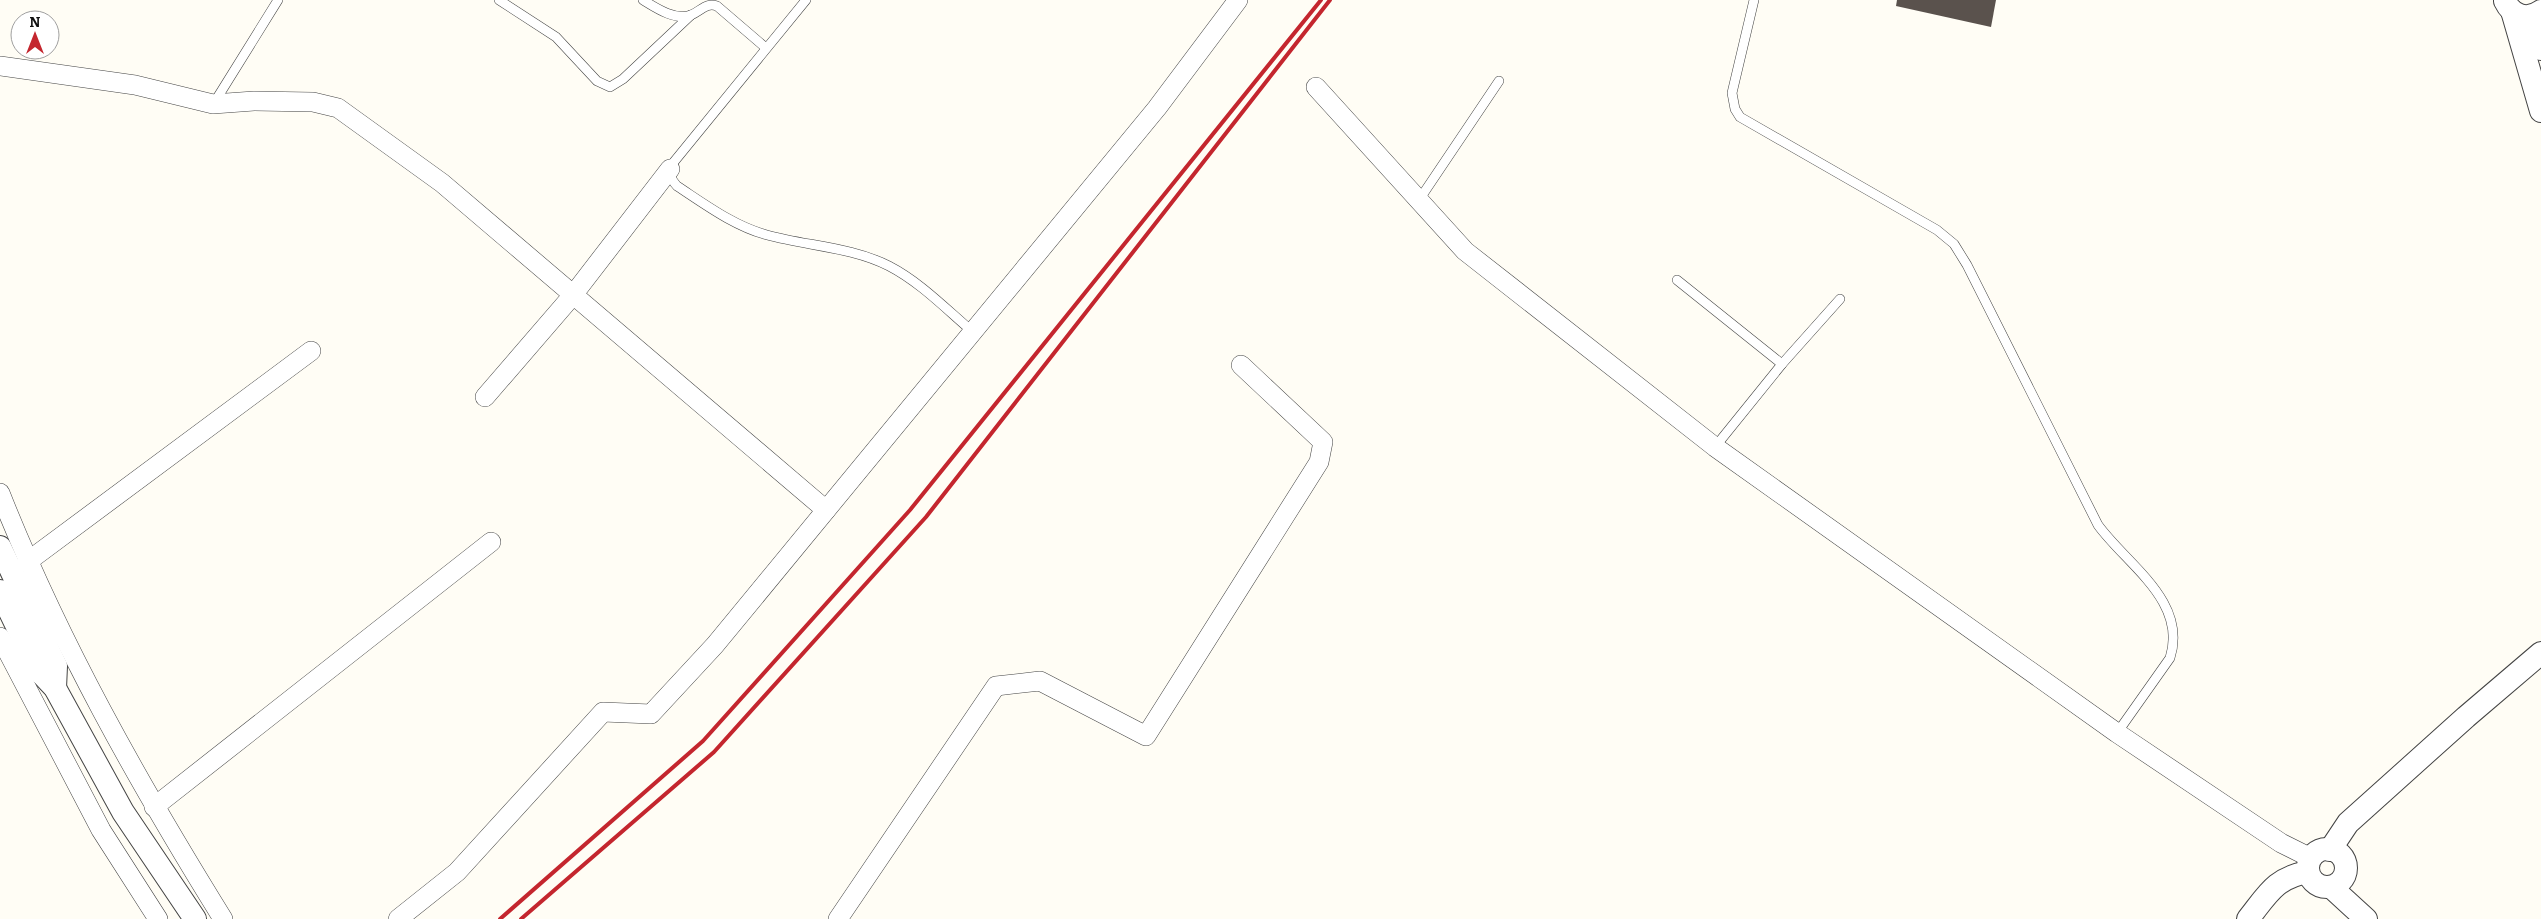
<svg xmlns="http://www.w3.org/2000/svg" width="2541" height="919" font-family="Bitter,serif">
<rect width="100%" height="100%" fill="#fffdf5"/>
<path fill="#5a524d" d="M 1897,0 L 1996,0 L 1991,27 L 1896,6 Z"/>
<g fill="none" stroke-linecap="round" stroke-linejoin="round">
<g stroke="#444" stroke-width="10">
<g id="service">
<path d="M 499,0 L 556,37 L 597,81 L 610,87 L 623,79 L 691,15"/>
<path d="M 643,0 C 656,8 675,21 691,15 C 701,11 706,2 717,6 L 766,48"/>
<path d="M 806,0 L 673,163 C 668,173 670,178 677,186 C 706,205 734,226 767,235 C 807,246 852,247 889,266 C 920,282 946,309 973,332"/>
<path d="M 1754,0 L 1732,93 L 1735,109 L 1740,117 L 1937,230 L 1954,244 L 1967,265 L 2098,525 C 2127,565 2188,601 2170,658 L 2117,733"/>
<path d="M 214,103 L 278,0"/>
<path d="M 1419,200 L 1499,81"/>
<path d="M 1677,280 L 1782,364"/>
<path d="M 1715,447 L 1782,364 L 1840,299"/>
</g>
</g>
<g stroke="#444" stroke-width="20">
<g id="minor">
<path d="M 0,66 L 135,85 L 213,104 L 254,101 L 313,102 L 338,108 L 442,183 L 826,510"/>
<path d="M 1316,87 L 1465,251 L 1715,447 L 2117,733 L 2281,843 L 2311,858"/>
<path d="M 485,397 L 573,295 L 670,169"/>
<path d="M 0,493 C 59,642 138,782 223,919"/>
<path d="M 27,562 L 311,351"/>
<path d="M 0,637 L 101,830 L 158,919"/>
<path d="M 154,807 L 491,542"/>
<path d="M 398,919 L 457,872 L 603,712 L 651,714 L 715,645 L 1157,108 L 1238,0"/>
<path d="M 838,919 L 996,686 L 1040,681 L 1146,736 L 1319,462 L 1323,442 L 1241,365"/>
</g>
</g>
<g stroke="#444" stroke-width="24">
<g id="tertiary">
<path d="M 2505,1 C 2512,16 2527,21 2541,11"/>
<path d="M 2512,11 L 2541,111"/>
<path d="M 2531,16 L 2541,49"/>
<path d="M 0,547 L 56,666 L 55,688"/>
<path d="M 0,591 L 38,670 L 55,688 L 123,812 L 195,919"/>
<circle cx="2327" cy="868" r="19"/>
<path d="M 2330,850 L 2348,823 L 2466,717 L 2541,653"/>
<path d="M 2331,887 L 2366,919"/>
<path d="M 2248,919 C 2268,894 2275,878 2308,872"/>
</g>
</g>
<use href="#service" stroke="#fff" stroke-width="9"/>
<use href="#minor" stroke="#fff" stroke-width="19"/>
<use href="#tertiary" stroke="#fff" stroke-width="22"/>
<g stroke="#c4262e" stroke-width="4">
<path d="M 500,919 L 703,741 L 910,510 L 1321,0"/>
<path d="M 521,919 L 714,752 L 926,517 L 1330,0"/>
</g>
</g>
<g transform="translate(35 35)"><circle r="24" fill="#ffffff" stroke="#a0a0a0"/>
<path d="M0-4L9 19L0 12L-9 19Z" fill="#c4262e"/>
<text y="-8" font-size="14" font-weight="bold" text-anchor="middle" fill="#111111">N</text>
</g>
</svg>
